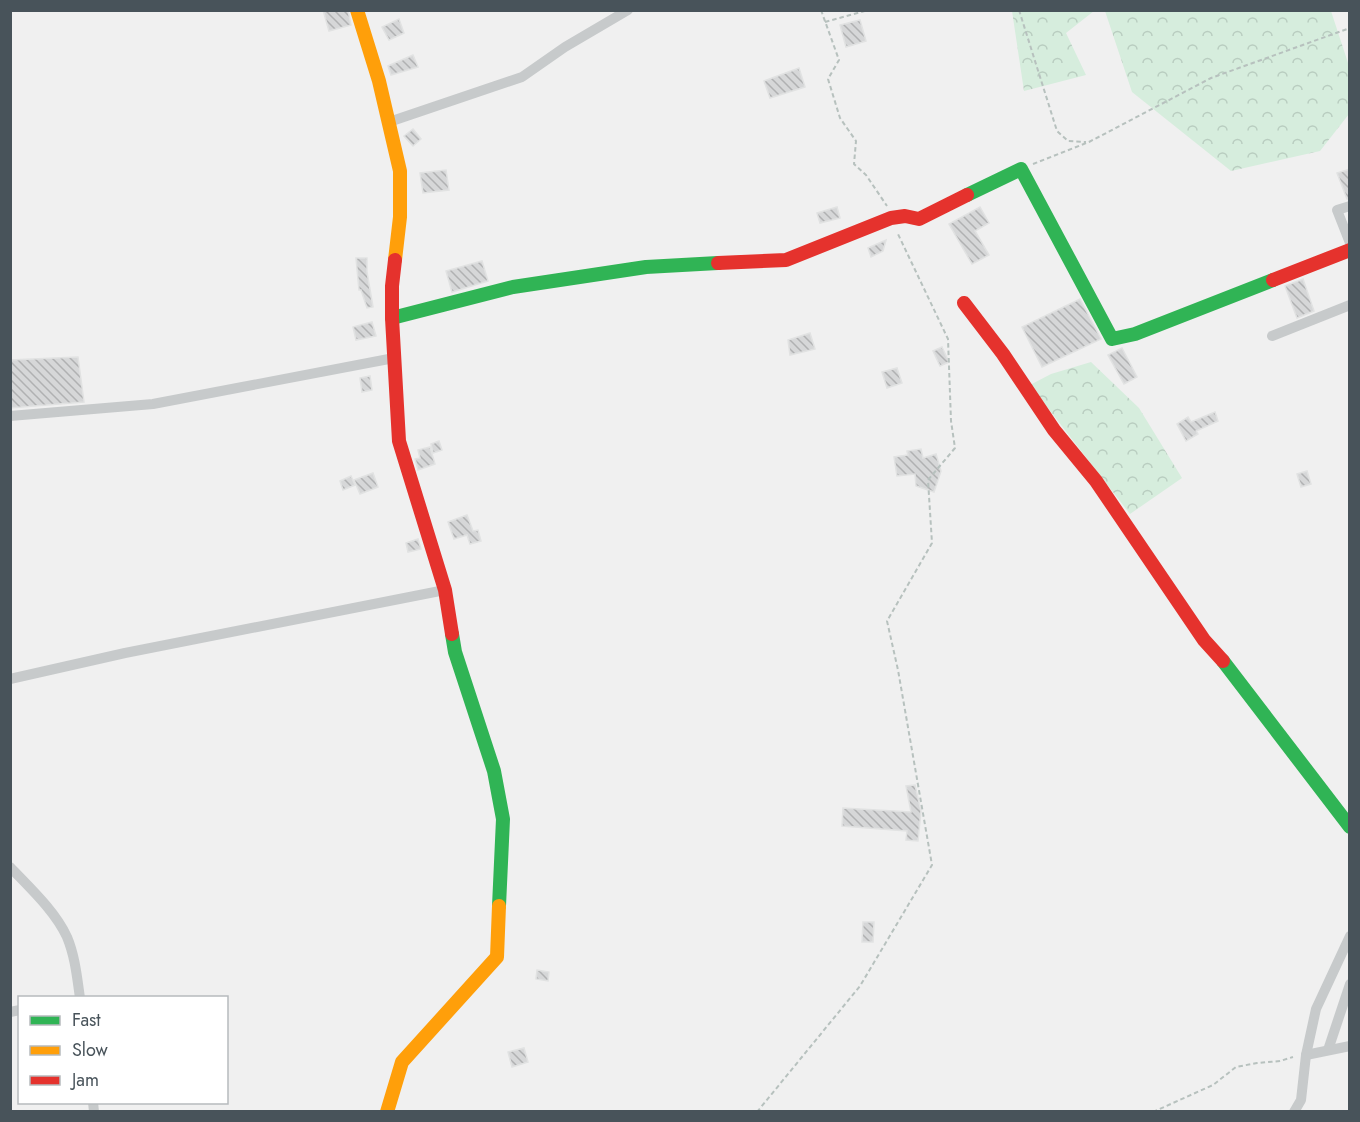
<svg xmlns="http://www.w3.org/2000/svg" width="1360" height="1122" font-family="Jost,sans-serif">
<defs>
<pattern id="forest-crowns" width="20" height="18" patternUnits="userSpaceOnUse" patternTransform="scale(1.5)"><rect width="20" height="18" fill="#d6eddd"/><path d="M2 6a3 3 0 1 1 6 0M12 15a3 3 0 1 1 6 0" fill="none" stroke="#b9cdc0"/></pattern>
<pattern id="building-back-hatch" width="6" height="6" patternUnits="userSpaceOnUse" patternTransform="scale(1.5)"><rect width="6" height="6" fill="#d6d7d8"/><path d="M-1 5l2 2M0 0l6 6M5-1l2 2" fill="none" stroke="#b0b1b2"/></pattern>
</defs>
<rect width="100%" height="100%" fill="#f0f0f0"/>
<g fill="url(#forest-crowns)">
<path d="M 1012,11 L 1094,11 L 1066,33 L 1086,75 L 1024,91 Z"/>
<path d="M 1105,11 L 1331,11 L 1349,66 L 1349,114 L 1320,151 L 1231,171 L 1132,92 Z"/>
<path d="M 1091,362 L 1139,408 L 1182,478 L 1130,514 L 1030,385 L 1051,374 Z"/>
</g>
<g fill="url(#building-back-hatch)" stroke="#e1e2e2" stroke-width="1.5">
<path d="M 323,10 L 348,10 L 351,25 L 329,31 Z"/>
<path d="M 399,19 L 404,33 L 389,40 L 382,27 Z"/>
<path d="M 860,20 L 866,41 L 846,47 L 840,25 Z"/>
<path d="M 413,55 L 418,67 L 391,75 L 388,66 Z"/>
<path d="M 799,68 L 805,87 L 770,98 L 764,81 Z"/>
<path d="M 413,129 L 421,139 L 413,146 L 404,136 Z"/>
<path d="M 1350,169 L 1350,199 L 1347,199 L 1337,173 Z"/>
<path d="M 446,170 L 449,190 L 423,193 L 420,173 Z"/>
<path d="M 837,207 L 840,218 L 820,223 L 817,213 Z"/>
<path d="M 980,207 L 989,223 L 975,231 L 989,255 L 972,264 L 949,224 Z"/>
<path d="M 886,240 L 883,251 L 871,257 L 868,248 Z"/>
<path d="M 356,258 L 367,258 L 367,272 L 373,307 L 367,308 L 361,290 L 359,290 Z"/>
<path d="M 482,261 L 488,281 L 452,292 L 446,271 Z"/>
<path d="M 1303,279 L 1314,311 L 1297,318 L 1285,286 Z"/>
<path d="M 1080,299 L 1101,339 L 1042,367 L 1022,327 Z"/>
<path d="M 372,322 L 376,336 L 356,340 L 353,327 Z"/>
<path d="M 810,333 L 815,349 L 790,355 L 788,340 Z"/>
<path d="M 942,347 L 949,362 L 940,366 L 933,351 Z"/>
<path d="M 1122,348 L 1137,377 L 1124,384 L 1108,355 Z"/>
<path d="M 78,357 L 84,402 L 10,408 L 10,360 Z"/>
<path d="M 897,368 L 902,383 L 887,388 L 882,372 Z"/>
<path d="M 370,376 L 372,390 L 362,392 L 360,378 Z"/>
<path d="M 1215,412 L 1218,421 L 1196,431 L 1198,434 L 1186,441 L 1177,424 L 1188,417 L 1191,422 Z"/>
<path d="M 439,441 L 442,450 L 433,453 L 431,444 Z"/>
<path d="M 430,447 L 435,464 L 418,470 L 415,459 L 420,458 L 418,450 Z"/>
<path d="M 921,449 L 923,458 L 936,454 L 941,471 L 934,492 L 916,486 L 915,474 L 897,476 L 894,457 L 908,455 L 907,451 Z"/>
<path d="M 1307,471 L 1311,484 L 1301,487 L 1297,474 Z"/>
<path d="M 373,473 L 378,487 L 360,494 L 354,480 Z"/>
<path d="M 351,476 L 355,485 L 343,490 L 340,481 Z"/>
<path d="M 467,515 L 473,531 L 478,530 L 481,541 L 470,544 L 467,535 L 454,539 L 448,522 Z"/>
<path d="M 418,539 L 421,549 L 408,552 L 406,543 Z"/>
<path d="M 915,785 L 921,811 L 918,841 L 906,840 L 907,831 L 842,826 L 843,808 L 911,812 L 906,786 Z"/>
<path d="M 863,922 L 874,922 L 873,942 L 862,942 Z"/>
<path d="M 537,970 L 549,972 L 548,981 L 536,979 Z"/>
<path d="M 524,1048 L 528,1062 L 512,1067 L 508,1052 Z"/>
</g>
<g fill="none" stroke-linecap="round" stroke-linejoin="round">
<g stroke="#b7c1be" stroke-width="2" stroke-dasharray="4.5 3" stroke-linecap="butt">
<path d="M 821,10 L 839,60 L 828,79 L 840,118 L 856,141 L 854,164 L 866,175 L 887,206"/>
<path d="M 1019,10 L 1057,131 L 1068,141 L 1086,142"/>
<path d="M 825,22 L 868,10"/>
<path d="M 1033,164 L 1089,142 L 1211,78 L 1350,28"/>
<path d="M 757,1112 L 860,986 L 932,865 L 898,670 L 887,621 L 932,543 L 928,480 L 955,448 L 951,421 L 948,339 L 897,232"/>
<path d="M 1153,1112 L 1213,1085 L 1236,1067 L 1257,1063 L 1280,1061 L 1293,1057"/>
</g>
<g stroke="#c7cacb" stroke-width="10">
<path d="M 389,122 L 522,77 L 565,47 L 628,10"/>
<path d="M 1350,206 L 1337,210 L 1350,243"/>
<path d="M 1272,336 L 1350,305"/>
<path d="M 10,416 L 153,404 L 394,358"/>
<path d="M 10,679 L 125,653 L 445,590"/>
<path d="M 10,867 C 30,888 55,911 67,937 C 75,956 77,977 80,998"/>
<path d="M 10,1012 L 20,1010"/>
<path d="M 1328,1050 L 1350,984"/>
<path d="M 1306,1055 L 1350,1046"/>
<path d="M 93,1102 L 94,1112"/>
<path d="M 1294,1112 L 1301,1100 L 1306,1055 L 1316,1009 L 1350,936"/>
</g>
<g stroke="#30b455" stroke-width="14">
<path d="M 967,195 L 1021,169 L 1112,339 L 1135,334 L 1273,280"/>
<path d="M 392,318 L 513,287 L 646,267 L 718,263"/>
<path d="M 452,634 L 455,652 L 494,771 L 503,819 L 499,906"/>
<path d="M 1223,661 L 1350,827"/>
</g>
<g stroke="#ff9f0a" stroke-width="14">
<path d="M 357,10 L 379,81 L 400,171 L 400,217 L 395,260"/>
<path d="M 387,1112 L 402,1062 L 497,957 L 499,906"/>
</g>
<g stroke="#e5322d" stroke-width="14">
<path d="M 395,260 L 392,286 L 392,318 L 399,441 L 445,590 L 452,634"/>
<path d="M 718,263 L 786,260 L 891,218 L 905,216 L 919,219 L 967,195"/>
<path d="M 1273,280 L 1350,250"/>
<path d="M 964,303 L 1003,354 L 1054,430 L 1096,481 L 1204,640 L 1223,661"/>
</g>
</g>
<rect width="1360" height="1122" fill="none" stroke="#48535a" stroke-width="24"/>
<rect x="18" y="996" width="210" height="108" fill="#ffffff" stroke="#b6babd" stroke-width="1.5"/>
<rect x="30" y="1016" width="30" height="9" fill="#30b455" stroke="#b6babd" stroke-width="1.5"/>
<text x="72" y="1026" font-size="18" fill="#48535a">Fast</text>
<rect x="30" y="1046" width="30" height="9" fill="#ff9f0a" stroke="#b6babd" stroke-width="1.5"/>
<text x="72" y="1056" font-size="18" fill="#48535a">Slow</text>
<rect x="30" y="1076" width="30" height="9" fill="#e5322d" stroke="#b6babd" stroke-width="1.5"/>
<text x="72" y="1086" font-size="18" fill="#48535a">Jam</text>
</svg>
